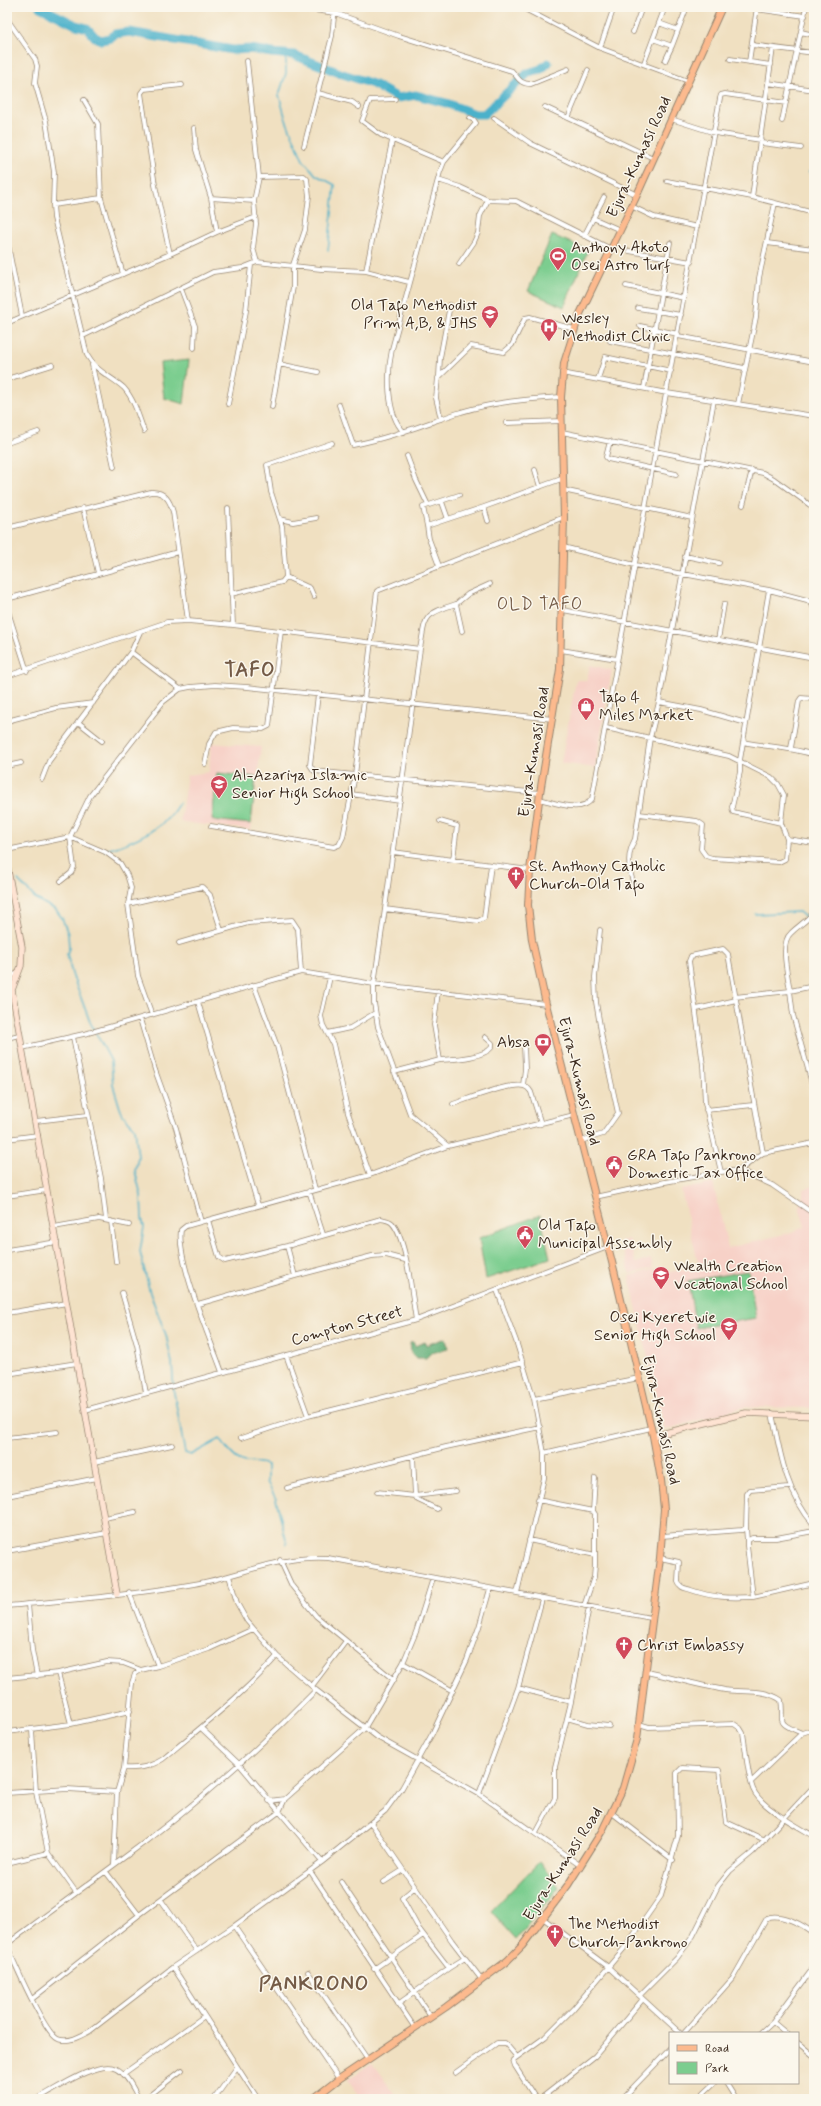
<svg xmlns="http://www.w3.org/2000/svg" width="821" height="2106" viewBox="0 0 821 2106" font-family="Mynerve,sans-serif">
	<style>
		.built { fill: #f7d1c7 }
		.green { fill: #7ccd8f; stroke: #5c7c56 }
		.forest { fill: #65b07a; stroke: #506d4c }
		.lines { fill: none; stroke-linecap: round; stroke-linejoin: round }
		.stream { stroke: #4bb1ca; stroke-width: 1.5 }
		.river { stroke: #4bb1ca; stroke-width: 9 }
		.street-casing { stroke: #968570; stroke-width: 5.5 }
		.secondary-casing { stroke: #968570; stroke-width: 7 }
		.primary-casing { stroke: #968570; stroke-width: 8 }
		.street { stroke: #fff; stroke-width: 4 }
		.secondary { stroke: #fee3d2; stroke-width: 5.5 }
		.primary { stroke: #fcba8e; stroke-width: 6 }
		.labels { text-anchor: middle; dominant-baseline: central; stroke-width: 3; stroke-linejoin: round; paint-order: stroke }
		.street-label { font-size: 16px; fill: #3b2a1e; stroke: #fbf7ec }
		.poi-label { font-size: 16px; fill: #3b2a1e; stroke: #fbf7ec; text-anchor: start }
		.neighbourhood-label { font-size: 17px; letter-spacing: 1px; fill: #745b47; stroke: #fbf7ec }
		.district-label { font-size: 20px; font-weight: bold; letter-spacing: 1px; fill: #745b47; stroke: #fbf7ec }
	</style>
	<rect width="100%" height="100%" fill="#fbf7ec"/>
	<filter id="ink" filterUnits="userSpaceOnUse"><feTurbulence type="fractalNoise" baseFrequency=".025" numOctaves="2"/><feDisplacementMap in="SourceGraphic" scale="8" xChannelSelector="R" yChannelSelector="G"/><feConvolveMatrix kernelMatrix="1 2 1 2 8 2 1 2 1" color-interpolation-filters="sRGB"/></filter>
	<filter id="wash" filterUnits="userSpaceOnUse"><feTurbulence type="fractalNoise" baseFrequency=".012" numOctaves="4" result="noise"/><feDisplacementMap in="SourceGraphic" scale="16" xChannelSelector="R" yChannelSelector="G"/><feGaussianBlur stdDeviation="0.9" result="paint"/><feColorMatrix in="noise" values="0 0 0 0 0 0 0 0 0 0 0 0 0 0 0 0 0 1.4 0 .05"/><feComposite in="paint" operator="in"/></filter>
	<g filter="url(#wash)">
		<rect width="100%" height="100%" fill="#f0e0c1"/>
		<path class="built" d="M590,665L612,670L595,768L561,763L576,680H587Z
			M211,743L261,747L251,830L180,822L187,775L209,772Z
			M713,1183L728,1248L789,1233L805,1227L799,1206L803,1196V1189L814,1186V1408L744,1407L665,1430L629,1276L655,1269L657,1274L699,1267L681,1190Z
			M629,1239L636,1263L651,1259L653,1268L630,1274L621,1241Z
			M372,2063L396,2096L393,2099H362L347,2080Z"/>
		<path class="green" d="M552,235L588,250L564,307L528,291Z
			M189,360L184,404L164,398L160,363Z
			M217,773L256,777L251,824L212,820Z
			M540,1215L550,1258L486,1279L479,1238Z
			M748,1271L756,1318L696,1328L688,1281Z
			M540,1861L559,1887L516,1939L491,1911Z"/>
		<path class="forest" d="M446,1338L448,1349L431,1353L426,1358H416L411,1352L410,1343L413,1342L415,1346L425,1342L426,1345Z"/>
		<g class="lines">
			<path class="stream" d="M284,54L286,61V73L279,95L286,120L303,160L316,175L335,185L328,251
				M809,172L814,170
				M105,850C121,847 154,832 166,820C171,816 175,809 179,803
				M18,880L36,899L56,910L62,918L68,934L69,948L67,954L72,974L90,1022L111,1061L113,1085L120,1108L123,1115L135,1128L138,1157L135,1171L141,1195L142,1218L144,1227L140,1252L150,1293L166,1335L172,1363L174,1393L185,1453L191,1455L220,1439C225,1446 235,1461 245,1462C253,1463 259,1462 267,1465V1482L276,1499L287,1544
				M755,914L799,912L806,918"/>
			<path class="river" d="M40,7L76,25L87,28L95,37L101,40L110,38L115,34L129,32L233,50L251,49L272,53L294,55L340,73L373,84L398,98L416,95L446,103L475,114H484L528,73L541,69L548,63"/>
		</g>
	</g>
	<g filter="url(#ink)">
		<g class="lines">
			<defs>
				<path id="street" d="M293,7L335,13L399,36L512,71C519,79 520,84 531,84L568,69
					M521,7L600,48L688,81
					M756,9L805,16
					M7,19L35,59L37,66L35,83L46,121L54,172L53,205L54,218L87,355C96,372 111,376 124,388C134,399 139,417 144,431
					M659,23L678,30
					M633,32L642,7
					M801,32L814,35
					M653,39L672,46L665,61
					M752,45L814,53
					M672,46L685,12L678,7
					M600,48L614,7
					M730,59L771,65
					M247,61L259,177L254,201L256,224L253,248L257,262
					M749,62L757,7
					M644,63L665,7
					M768,83L814,90
					M318,93L352,102L359,107
					M395,99L370,100L362,121L381,135L444,162
					M84,100L98,124L101,198L123,274
					M545,107L653,158
					M494,118L530,143L637,195
					M568,118L588,70
					M671,119L715,133L761,140
					M782,121L806,7
					M194,128L196,150L211,198
					M761,143L801,148
					M304,146L332,36L335,7
					M259,177L304,176L307,179L309,196L305,230L293,265V287L272,407
					M438,180L460,187L488,200L516,201L611,249
					M667,181L752,197L814,213
					M752,197L773,48
					M53,205L101,198
					M631,206L654,217L697,227
					M593,218L620,230
					M217,232L211,198L254,201
					M584,236L604,197
					M7,240L22,316
					M767,243L814,249
					M629,251L691,262
					M170,254L155,185L141,93L144,89L182,85
					M459,264L474,242L478,233L480,216L488,200
					M366,271L392,141
					M626,286L684,298
					M181,289L195,326L194,348
					M638,308L681,315
					M7,323L170,254L217,232L256,217
					M640,326L678,334
					M83,336L213,272L242,268L257,262L321,269L366,271L409,282
					M678,336L814,362
					M610,341L744,368
					M812,362L814,351
					M279,364L318,372
					M92,365L114,467
					M562,373L667,393L814,416
					M439,376L440,358L450,305
					M7,379L52,365
					M598,379L605,357L671,371
					M644,388L670,243
					M228,404L246,311L251,265
					M738,404L756,317L759,278L775,203
					M339,405L353,445C390,438 425,424 461,412C494,402 528,399 561,397
					M441,419L436,398L438,378L471,346L504,352L512,345L525,318L530,317L574,329
					M506,423L562,421
					M404,432C386,415 387,372 392,349L440,172L444,162L476,123L474,120L470,118
					M562,432L763,473L774,479L814,508
					M610,441L606,457L608,459L676,474
					M7,443L38,432
					M407,456L416,480L428,505
					M535,470L540,487
					M563,490L692,518
					M442,502L448,519
					M743,505L752,470
					M484,507L564,478
					M83,508L98,573
					M228,508L233,625
					M280,519L293,522L316,518
					M427,526L423,507L459,495
					M7,528L151,492C165,491 170,501 173,512L188,621
					M563,547L635,565L769,590L807,600L812,604L814,609
					M685,556L719,563
					M439,566L429,539L427,526L484,507L488,521
					M286,577L310,588L314,597
					M769,590L740,760V772L732,807L733,812L781,823
					M231,594L282,582L286,577L282,526L271,492L267,465L332,443
					M7,599L178,552
					M456,604L468,594L490,584
					M7,608L27,671
					M563,610L814,658
					M718,640L724,604
					M561,650L617,659
					M131,652L180,689
					M7,676L167,622L188,621L233,625L420,649
					M318,694L310,765L314,771L540,793
					M659,702L701,710L746,723
					M7,721L56,708L93,703
					M78,722L102,741
					M606,728L729,756L771,777L778,784L784,795L781,823L787,839L785,859L779,862L712,858L706,856L701,849L703,825L697,821L639,814
					M743,742C767,747 791,747 814,755
					M791,748L799,701L801,698L814,699
					M205,764L209,744L216,732L233,728L263,729L269,726L281,631
					M7,766L21,763
					M42,779L49,761L131,652L140,632
					M351,794L400,801
					M539,799C554,802 581,814 592,799L720,98L721,95L725,94L786,103
					M440,821L457,826L453,860
					M211,826L334,847L339,845L343,837L355,775L377,591L564,517
					M787,839L814,843
					M7,850L70,837L105,852L120,863L127,875L131,888L128,904L138,976L152,1015
					M393,852L530,870
					M61,881L71,873L74,867L70,837L90,796L163,702L180,689L190,687L215,685L247,687L553,719
					M633,882C628,866 627,854 635,839L650,738L659,702L714,400
					M128,904L202,887L210,895L221,930
					M385,909L478,921L484,918L491,865
					M179,943L248,923L292,920L298,929L301,972
					M7,976L17,974
					M330,977L321,1016L323,1025L333,1044L348,1113L370,1175
					M254,985L277,1046L315,1189
					M814,986L790,991L793,1015L814,1091
					M735,997L790,991C788,976 779,943 791,933C799,925 806,922 814,912
					M198,1002L258,1205
					M697,1009L736,1000
					M140,1019L155,1070L176,1128L201,1222
					M327,1033L350,1028L375,1013
					M73,1037L101,1178L106,1219
					M7,1038L19,1035
					M22,1048L88,1033L301,972L374,984L546,1004
					M440,1060C453,1059 484,1058 492,1047V1043L485,1037
					M394,1072L440,1060L434,1025L438,991
					M523,1085L525,1069L524,1046
					M453,1104C468,1099 510,1082 524,1086C528,1087 529,1089 531,1092L541,1124
					M706,1110L753,1105
					M36,1121L88,1115
					M7,1139L38,1135
					M581,1141L603,1134L618,1113L604,1049L596,1002L595,977L600,930
					M448,1146L410,1114L378,1027L374,1003V984L385,909L420,649C426,616 422,615 456,604L462,631
					M740,1170L763,1153L814,1143
					M721,1172L705,1103L703,1065L689,961L691,956L723,949L728,954L763,1153
					M309,1191L323,1234
					M7,1196L47,1190
					M595,1197L665,1182L721,1172L740,1170L772,1185L814,1214
					M208,1220L219,1257L225,1261L287,1246L381,1219C385,1220 389,1220 392,1223C407,1239 412,1297 416,1320
					M111,1221L116,1262
					M54,1227L99,1219L129,1225
					M287,1246L295,1276
					M7,1250L57,1242
					M497,1290L516,1341L534,1399L544,1453V1478L517,1593
					M122,1293L137,1345L146,1393
					M198,1304L295,1276L372,1256L386,1255L405,1260
					M7,1313L67,1303
					M286,1355L308,1416
					M222,1372C211,1341 176,1260 181,1230L186,1226L370,1175L448,1146L574,1115
					M7,1374L77,1363
					M534,1399L639,1378
					M85,1410L416,1320L608,1247
					M772,1413C780,1453 786,1493 814,1525
					M7,1438L57,1432
					M241,1438L308,1416L523,1362
					M544,1453L651,1428
					M413,1456L415,1496L418,1500L437,1509
					M94,1462L172,1445
					M287,1488L446,1447L540,1427
					M377,1492L415,1496L456,1491
					M7,1496L97,1478
					M538,1500L593,1511L595,1514V1565L594,1577L584,1606
					M593,1511L595,1478
					M104,1518L135,1512
					M746,1528L747,1541
					M814,1531L776,1538H752L747,1541V1546L753,1597L814,1583
					M662,1536L742,1530L746,1528L747,1494L750,1490L789,1487
					M529,1540L595,1555
					M7,1551L107,1533
					M660,1558L679,1562L678,1582C680,1588 685,1588 691,1590C714,1598 729,1598 753,1597
					M280,1560L292,1586L316,1616L394,1680
					M229,1576L237,1603L247,1621L277,1656L316,1690L377,1737L479,1794L581,1866
					M129,1592L158,1666
					M28,1604L32,1650L37,1676
					M7,1606C69,1600 133,1595 194,1584C241,1576 279,1555 328,1558L651,1618
					M403,1663L453,1691
					M647,1672C673,1678 698,1685 725,1690C744,1693 764,1688 781,1700C785,1722 773,1722 802,1733L814,1729
					M58,1673L71,1724
					M7,1678L58,1673L107,1662L123,1663L141,1670
					M312,1686L346,1641
					M518,1688L571,1702
					M567,1718L588,1724L609,1726
					M639,1724L649,1727L734,1724L740,1728L743,1733C746,1750 747,1773 753,1789C760,1807 797,1826 814,1836
					M201,1728L239,1764L322,1862
					M32,1730L36,1792L48,1853L76,1892
					M7,1732L71,1724L130,1711
					M124,1768C139,1769 150,1767 163,1759C202,1726 243,1695 277,1656
					M751,1782L802,1733
					M7,1793L67,1789L117,1792
					M479,1794L518,1688L542,1599
					M269,1801L285,1799
					M612,1813L673,1860
					M371,1823L452,1941L482,1980
					M536,1833L555,1798V1767L571,1702L589,1607
					M7,1863L48,1853
					M114,1865C186,1813 254,1754 316,1690
					M310,1871L415,2028
					M106,1872L139,1915
					M341,1882L431,2017
					M384,1882L403,1870
					M415,1887L402,1898L419,1929L449,1968L465,1958
					M161,1900L197,1951
					M544,1919L607,1966L680,2033
					M234,1926L339,2079
					M7,1944L114,1865L117,1792L124,1768L132,1683L135,1674L141,1670L158,1666L209,1649L253,1629
					M7,1946C14,1962 45,2034 58,2039C69,2043 81,2036 90,2031L173,1967L234,1926L322,1862L385,1811L402,1788L432,1734L467,1660L479,1627L490,1589
					M173,1967L258,2099
					M374,1969L423,1935
					M308,1972L368,2060
					M640,1995L677,1958L693,1936L718,1886L730,1871L753,1852L814,1786
					M32,1999L139,1915L279,1812L285,1799L364,1729L403,1663L416,1632L433,1578
					M398,2004L449,1968
					M773,2022L786,2033
					M684,2033L733,1978L767,1918C779,1912 804,1925 814,1934
					M761,2033L773,2022L814,1967
					M798,2043L814,2056
					M455,2073L497,2043H505L517,2057
					M123,2074L203,2017
					M726,2083L736,2099
					M37,2099C54,2090 99,2059 117,2069C127,2074 134,2090 139,2099
					M145,2099L182,2070
					M214,2099L237,2067
					M536,2099L515,2066L513,2060L545,2037L573,2009L626,1946L661,1896L678,1836L677,1773L682,1768L719,1770L726,1822L765,1840
					M540,2099L595,2056L643,1999
					M622,2099L670,2049
					M697,2099L714,2083"/>
				<path id="secondary" d="M7,865L22,947L21,966L12,990L117,1594
					M653,1436L746,1413L814,1416"/>
				<path id="primary" d="M313,2099L339,2079L446,2007L507,1961L522,1946L568,1885L602,1831L623,1788L637,1739L660,1558L664,1509L661,1480L653,1436L614,1270L546,1004L532,940L528,905L530,870L540,793L560,669L564,517L561,397L564,363L579,316L637,195L722,7"/>
			</defs>
			<use href="#street" class="street-casing"/>
			<use href="#secondary" class="secondary-casing"/>
			<use href="#primary" class="primary-casing"/>
			<use href="#street" class="street"/>
			<use href="#secondary" class="secondary"/>
			<use href="#primary" class="primary"/>
		</g>
	</g>
	<defs>
		<symbol id="stadium-pin" viewBox="-11 -11 22 30"><path d="M0 17L-7.5 6A9.5 9.5 0 1 1 7.5 6Z" fill="#d1495b" stroke="#fbf7ec"/><path d="M0-5a6.5 5 0 1 0 0 10a6.5 5 0 1 0 0-10ZM-3.5-1.8h7v3.6h-7Z" fill="#fff"/></symbol>
		<symbol id="school-pin" viewBox="-11 -11 22 30"><path d="M0 17L-7.5 6A9.5 9.5 0 1 1 7.5 6Z" fill="#d1495b" stroke="#fbf7ec"/><path d="M0-5L7-2L0 1L-7-2ZM-4 1L0 2.5L4 1V4Q0 6-4 4Z" fill="#fff"/></symbol>
		<symbol id="hospital-pin" viewBox="-11 -11 22 30"><path d="M0 17L-7.5 6A9.5 9.5 0 1 1 7.5 6Z" fill="#d1495b" stroke="#fbf7ec"/><path d="M-5-5h3v3.5h4V-5h3V5h-3V1.5h-4V5h-3Z" fill="#fff"/></symbol>
		<symbol id="shop-pin" viewBox="-11 -11 22 30"><path d="M0 17L-7.5 6A9.5 9.5 0 1 1 7.5 6Z" fill="#d1495b" stroke="#fbf7ec"/><path d="M-5-2.5h2.3a2.7 3.5 0 0 1 5.4 0H5L5.5 6h-11ZM-1.5-2.5h3a1.5 2.3 0 0 0-3 0Z" fill="#fff"/></symbol>
		<symbol id="church-pin" viewBox="-11 -11 22 30"><path d="M0 17L-7.5 6A9.5 9.5 0 1 1 7.5 6Z" fill="#d1495b" stroke="#fbf7ec"/><path d="M-1.2-6h2.4v3.5h3.3v2.4h-3.3V6h-2.4V-.1h-3.3v-2.4h3.3Z" fill="#fff"/></symbol>
		<symbol id="bank-pin" viewBox="-11 -11 22 30"><path d="M0 17L-7.5 6A9.5 9.5 0 1 1 7.5 6Z" fill="#d1495b" stroke="#fbf7ec"/><path d="M-6-4H6V4H-6ZM0-2.3a2.3 2.3 0 1 0 0 4.6a2.3 2.3 0 1 0 0-4.6Z" fill="#fff"/></symbol>
		<symbol id="civic-pin" viewBox="-11 -11 22 30"><path d="M0 17L-7.5 6A9.5 9.5 0 1 1 7.5 6Z" fill="#d1495b" stroke="#fbf7ec"/><path d="M-.6-6.5H3V-4.5H.6V-3L4-1V1h2V6H-6V1h2V-1L-.6-3ZM-1.2 2.5V6h2.4V2.5Z" fill="#fff"/></symbol>
	</defs>
	<g fill-rule="evenodd">
		<use href="#stadium-pin" x="548" y="246" width="20" height="27"/>
		<use href="#school-pin" x="480" y="304" width="20" height="27"/>
		<use href="#hospital-pin" x="539" y="317" width="20" height="27"/>
		<use href="#shop-pin" x="576" y="696" width="20" height="27"/>
		<use href="#school-pin" x="209" y="774" width="20" height="27"/>
		<use href="#church-pin" x="506" y="865" width="20" height="27"/>
		<use href="#bank-pin" x="533" y="1032" width="20" height="27"/>
		<use href="#civic-pin" x="604" y="1154" width="20" height="27"/>
		<use href="#civic-pin" x="515" y="1224" width="20" height="27"/>
		<use href="#school-pin" x="651" y="1265" width="20" height="27"/>
		<use href="#school-pin" x="719" y="1316" width="20" height="27"/>
		<use href="#church-pin" x="614" y="1635" width="20" height="27"/>
		<use href="#church-pin" x="545" y="1923" width="20" height="27"/>
	</g>
	<g class="labels">
		<g class="street-label">
			<text transform="translate(639 157) rotate(-65)">Ejura-Kumasi Road</text>
			<text transform="translate(534 752) rotate(-81)">Ejura-Kumasi Road</text>
			<text transform="translate(579 1081) rotate(76)">Ejura-Kumasi Road</text>
			<text transform="translate(347 1326) rotate(-15)">Compton Street</text>
			<text transform="translate(661 1420) rotate(78)">Ejura-Kumasi Road</text>
			<text transform="translate(563 1864) rotate(-57)">Ejura-Kumasi Road</text>
		</g>
		<g class="poi-label">
			<text x="571" y="247">Anthony Akoto<tspan x="571" dy="18">Osei Astro Turf</tspan></text>
			<text x="477" y="305" text-anchor="end">Old Tafo Methodist<tspan x="477" dy="18">Prim A,B, &amp; JHS</tspan></text>
			<text x="562" y="318">Wesley<tspan x="562" dy="18">Methodist Clinic</tspan></text>
			<text x="599" y="697">Tafo 4<tspan x="599" dy="18">Miles Market</tspan></text>
			<text x="232" y="775">Al-Azariya Islamic<tspan x="232" dy="18">Senior High School</tspan></text>
			<text x="529" y="866">St. Anthony Catholic<tspan x="529" dy="18">Church-Old Tafo</tspan></text>
			<text x="530" y="1042" text-anchor="end">Absa</text>
			<text x="627" y="1155">GRA Tafo Pankrono<tspan x="627" dy="18">Domestic Tax Office</tspan></text>
			<text x="538" y="1225">Old Tafo<tspan x="538" dy="18">Municipal Assembly</tspan></text>
			<text x="674" y="1266">Wealth Creation<tspan x="674" dy="18">Vocational School</tspan></text>
			<text x="716" y="1317" text-anchor="end">Osei Kyeretwie<tspan x="716" dy="18">Senior High School</tspan></text>
			<text x="637" y="1645">Christ Embassy</text>
			<text x="568" y="1924">The Methodist<tspan x="568" dy="18">Church-Pankrono</tspan></text>
		</g>
		<g class="neighbourhood-label">
			<text x="540" y="604">OLD TAFO</text>
		</g>
		<g class="district-label">
			<text x="250" y="670">TAFO</text>
			<text x="314" y="1984">PANKRONO</text>
		</g>
	</g>
	<rect width="821" height="2106" fill="none" stroke="#fbf7ec" stroke-width="24"/>
	<rect x="669" y="2032" width="130" height="52" fill="#fbf7ec" stroke="#aea59a"/>
	<rect x="677" y="2045" width="20" height="6" fill="#fcba8e" stroke="#aea59a"/>
	<text x="705" y="2052" font-size="12" fill="#3b2a1e">Road</text>
	<rect x="677" y="2062" width="20" height="12" fill="#7ccd8f" stroke="#aea59a"/>
	<text x="705" y="2072" font-size="12" fill="#3b2a1e">Park</text>
</svg>
